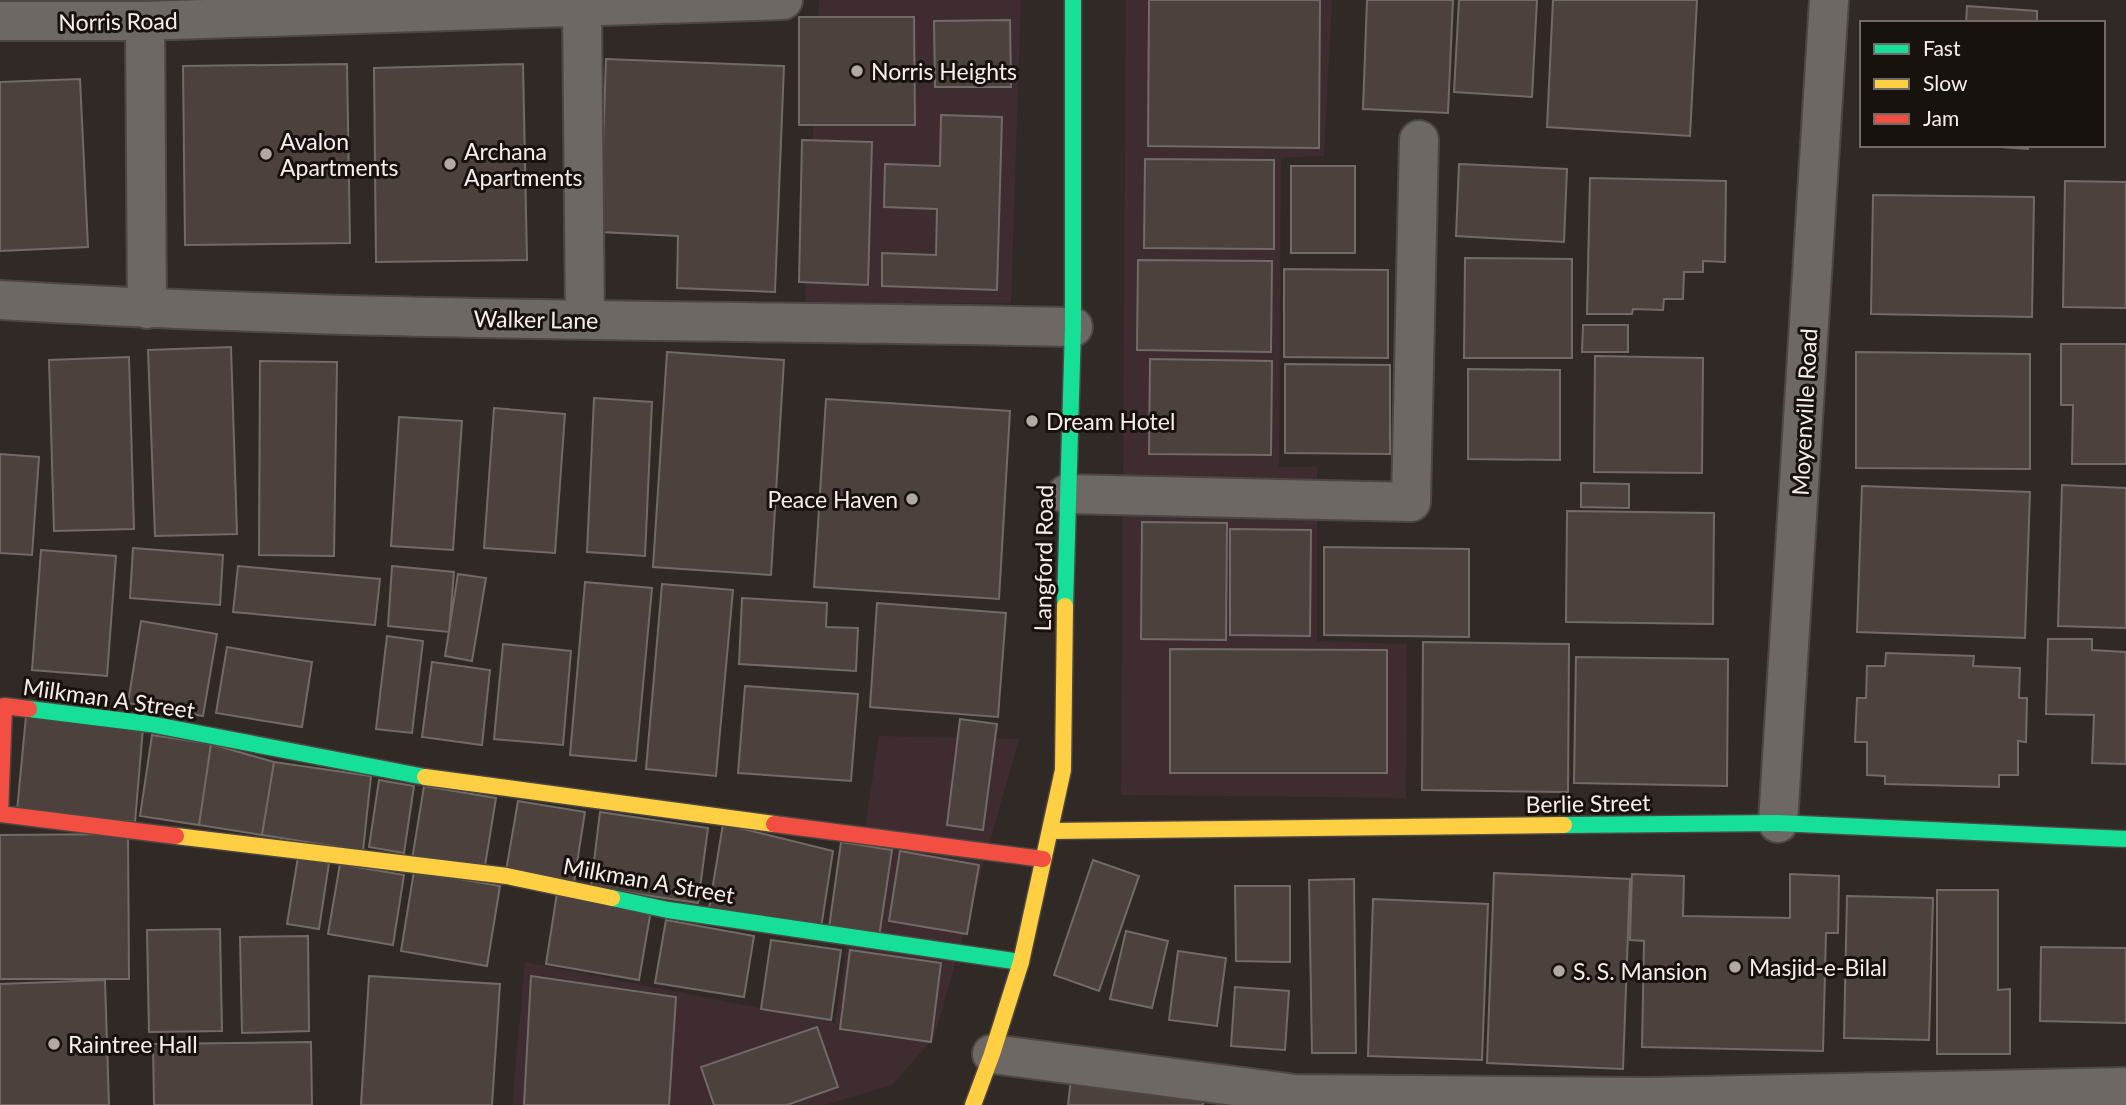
<svg xmlns="http://www.w3.org/2000/svg" width="2126" height="1105" viewBox="0 0 2126 1105" font-family="Lato,sans-serif">
	<style>
		.commercial { fill: #3e2c30 }
		.building { fill: #4c413c; stroke: #716b68; stroke-width: 2 }
		.lines { fill: none; stroke-linecap: round; stroke-linejoin: round }
		.street-casing { stroke: #4d4743; stroke-width: 42 }
		.fast-casing { stroke: #4d4743; stroke-width: 19 }
		.slow-casing { stroke: #4d4743; stroke-width: 19 }
		.jam-casing { stroke: #4d4743; stroke-width: 19 }
		.street { stroke: #6e6865; stroke-width: 38 }
		.fast { stroke: #16e098; stroke-width: 16 }
		.slow { stroke: #ffcf43; stroke-width: 16 }
		.jam { stroke: #f24e42; stroke-width: 16 }
		.poi-dot { fill: #b2a9a5; stroke: #18120f; stroke-width: 2.5 }
		.labels { text-anchor: middle; dominant-baseline: central; stroke-width: 6; stroke-linejoin: round; paint-order: stroke }
		.street-label { font-size: 23px; fill: #f7eee9; stroke: #18120f }
		.poi-label { font-size: 23px; fill: #f7eee9; stroke: #18120f; text-anchor: start }
	</style>
	<rect width="100%" height="100%" fill="#312926"/>
	<path class="commercial" d="M819,0H1021L1011,303H805Z
		M1126,0H1332L1324,156L1281,158L1279,467H1317V641L1407,644L1406,798L1121,795Z
		M879,736L1019,739L934,1038L892,1085L824,1105H512L525,962L835,1023Z"/>
	<path class="building" d="M1149,0H1320L1319,148L1148,146Z
		M1367,0H1453L1448,113L1363,109Z
		M1459,0H1537L1532,97L1454,92Z
		M1553,0H1697L1690,136L1547,127Z
		M1967,6L2037,11V23H1966Z
		M799,17H914L915,125H799Z
		M1010,20L1011,87H935L934,21Z
		M606,59L784,66L775,292L677,288L678,236L600,232Z
		M347,64L350,243L185,245L183,66Z
		M523,64L527,260L376,262L374,68Z
		M80,79L88,247L0,251V82Z
		M941,115L1002,117L997,290L882,286V253L936,255L937,209L884,207L885,164L940,166Z
		M802,140L872,142L868,285L799,282Z
		M1972,145H2028V149Z
		M1145,159L1274,160V249L1144,248Z
		M1459,164L1567,169L1564,242L1456,236Z
		M1291,166H1355V253H1291Z
		M1590,178L1726,181L1725,262L1703,261V272H1684L1683,299H1664L1663,310L1633,309L1632,314H1587Z
		M2065,181L2126,182V308L2063,307Z
		M1873,195L2034,197L2032,317L1871,314Z
		M1465,258L1572,259V358H1464Z
		M1138,260L1272,261L1271,352L1137,350Z
		M1284,269L1388,270V358L1284,357Z
		M1583,325H1628V352H1582Z
		M2061,344H2126V464H2072L2073,405H2061Z
		M231,347L237,534L155,536L148,350Z
		M667,352L784,360L771,575L653,567Z
		M1856,352L2030,354V469L1856,468Z
		M1595,356L1703,358L1702,473L1594,472Z
		M129,357L134,529L54,531L49,360Z
		M1150,359L1272,361L1271,455L1149,454Z
		M260,361L337,362L334,556L259,555Z
		M1285,364L1390,365V454L1285,453Z
		M1468,369L1560,370V460L1468,459Z
		M594,398L652,402L645,556L587,552Z
		M826,399L1010,411L999,599L814,587Z
		M494,408L565,414L555,553L484,548Z
		M399,417L462,421L453,550L391,546Z
		M0,454L39,457L32,555L0,553Z
		M1581,483L1629,484V508L1581,507Z
		M2062,485L2126,488V628L2058,626Z
		M1862,486L2030,492L2025,638L1857,632Z
		M1567,511L1714,513L1713,624L1566,622Z
		M1142,522L1227,523L1226,640L1141,639Z
		M1230,529L1311,530L1310,636L1230,635Z
		M1324,547L1469,549V637L1324,635Z
		M133,548L223,555L220,605L130,598Z
		M41,550L116,556L107,676L32,670Z
		M238,566L380,579L375,625L233,612Z
		M392,566L454,572L449,632L388,626Z
		M458,574L486,578L472,661L445,656Z
		M585,582L652,588L636,761L570,755Z
		M662,584L733,590L716,776L646,769Z
		M742,598L827,603L826,627L858,628L856,671L739,664Z
		M877,603L1006,613L998,717L870,707Z
		M141,621L217,634L203,716L128,703Z
		M387,636L423,641L412,733L376,729Z
		M2048,639H2092V650L2126,652V764L2092,763L2094,715L2046,714Z
		M1423,642L1569,644L1568,792L1422,790Z
		M503,644L571,651L563,745L494,739Z
		M227,647L312,662L302,727L216,713Z
		M1170,649L1387,650V773H1170Z
		M1886,653L1974,656L1973,666L2020,668L2019,698H2027L2026,742L2018,741V775H1999V787L1885,784V776L1867,775V742H1855L1857,698H1866L1867,666H1885Z
		M1576,657L1728,659L1727,786L1574,783Z
		M432,662L490,670L482,745L422,737Z
		M745,686L858,694L851,781L738,773Z
		M26,716L143,728L135,822L17,811Z
		M960,719L997,724L983,830L947,825Z
		M152,735L211,744L199,825L140,816Z
		M211,744L274,762L262,835L199,825Z
		M274,762L371,776L363,851L262,835Z
		M379,780L414,786L404,853L369,847Z
		M424,786L496,798L484,872L412,860Z
		M518,801L585,812L574,882L506,871Z
		M600,812L708,828L698,903L591,887Z
		M723,824L833,851L821,928L709,909Z
		M128,834L129,979H0V835Z
		M841,842L892,850L879,937L829,928Z
		M900,851L979,865L967,934L889,921Z
		M298,857L329,863L319,929L287,924Z
		M1093,860L1139,876L1099,991L1054,975Z
		M340,864L404,875L393,945L328,934Z
		M414,871L500,886L487,966L401,951Z
		M1494,873L1630,879L1623,1069L1487,1063Z
		M1632,874L1684,876L1683,916L1790,918V874L1839,876L1838,933H1826L1823,1051L1642,1047L1644,941L1630,940Z
		M1354,879L1356,1053H1312L1309,880Z
		M1235,886H1290V962L1236,961Z
		M1937,890H1998V990L2010,989V1054H1937Z
		M557,893L651,910L639,980L546,964Z
		M1847,896L1933,898L1929,1040L1844,1038Z
		M1373,899L1488,904L1482,1060L1368,1056Z
		M666,920L754,936L744,997L655,983Z
		M220,929L222,1031L149,1032L147,930Z
		M1126,931L1168,941L1152,1008L1110,999Z
		M308,936L309,1031L242,1033L240,937Z
		M771,940L841,950L831,1020L761,1009Z
		M2041,947L2126,948V1023L2040,1021Z
		M850,950L941,963L931,1042L840,1029Z
		M1178,951L1226,958L1217,1026L1169,1020Z
		M369,976L500,984L492,1105H361Z
		M531,976L676,997L669,1105H524Z
		M105,980L109,1105H0V984Z
		M1235,987L1289,991L1285,1050L1231,1046Z
		M817,1027L838,1087L787,1105H714L701,1067Z
		M311,1042L312,1105H154L153,1044Z
		M1071,1078L1203,1093V1105H1068Z"/>
	<g class="lines">
		<defs>
			<path id="street" d="M582,8L585,320
				M0,21H145L783,0
				M145,21L147,309
				M0,300C357,322 715,320 1073,327
				M1067,494L1411,502L1419,140
				M1778,823L1829,0
				M992,1054L1295,1094L1648,1097L2126,1087"/>
			<path id="fast" d="M1065,606L1073,327V0
				M29,709L150,724L425,777
				M1564,825L1778,823L2126,839
				M612,898L668,910L1021,962"/>
			<path id="slow" d="M425,777L774,824
				M1050,831L1564,825
				M176,836L507,876L612,898
				M973,1105L992,1054L1021,962L1063,770L1065,606"/>
			<path id="jam" d="M29,709L4,706L0,814L176,836
				M774,824L1043,859"/>
		</defs>
		<use href="#street" class="street-casing"/>
		<use href="#fast" class="fast-casing"/>
		<use href="#slow" class="slow-casing"/>
		<use href="#jam" class="jam-casing"/>
		<use href="#street" class="street"/>
		<use href="#fast" class="fast"/>
		<use href="#slow" class="slow"/>
		<use href="#jam" class="jam"/>
	</g>
	<g class="poi-dot">
		<circle cx="857" cy="71" r="7"/>
		<circle cx="266" cy="154" r="7"/>
		<circle cx="450" cy="164" r="7"/>
		<circle cx="1032" cy="421" r="7"/>
		<circle cx="912" cy="499" r="7"/>
		<circle cx="1735" cy="967" r="7"/>
		<circle cx="1559" cy="971" r="7"/>
		<circle cx="54" cy="1044" r="7"/>
	</g>
	<g class="labels">
		<g class="street-label">
			<text transform="translate(118 21) rotate(-1)">Norris Road</text>
			<text transform="translate(536 319) rotate(1)">Walker Lane</text>
			<text transform="translate(1804 412) rotate(-87)">Moyenville Road</text>
			<text transform="translate(1043 558) rotate(-89)">Langford Road</text>
			<text transform="translate(109 698) rotate(8)">Milkman A Street</text>
			<text transform="translate(1588 803) rotate(-1)">Berlie Street</text>
			<text transform="translate(649 880) rotate(10)">Milkman A Street</text>
		</g>
		<g class="poi-label">
			<text x="871" y="71">Norris Heights</text>
			<text x="280" y="141">Avalon<tspan x="280" dy="26">Apartments</tspan></text>
			<text x="464" y="151">Archana<tspan x="464" dy="26">Apartments</tspan></text>
			<text x="1046" y="421">Dream Hotel</text>
			<text x="898" y="499" text-anchor="end">Peace Haven</text>
			<text x="1749" y="967">Masjid-e-Bilal</text>
			<text x="1573" y="971">S. S. Mansion</text>
			<text x="68" y="1044">Raintree Hall</text>
		</g>
	</g>
	<rect x="1860" y="21" width="245" height="126" fill="#18120f" stroke="#716a66" stroke-width="2"/>
	<rect x="1874" y="44" width="35" height="10" fill="#16e098" stroke="#716a66" stroke-width="2"/>
	<text x="1923" y="56" font-size="21" fill="#f7eee9">Fast</text>
	<rect x="1874" y="79" width="35" height="10" fill="#ffcf43" stroke="#716a66" stroke-width="2"/>
	<text x="1923" y="91" font-size="21" fill="#f7eee9">Slow</text>
	<rect x="1874" y="114" width="35" height="10" fill="#f24e42" stroke="#716a66" stroke-width="2"/>
	<text x="1923" y="126" font-size="21" fill="#f7eee9">Jam</text>
</svg>
